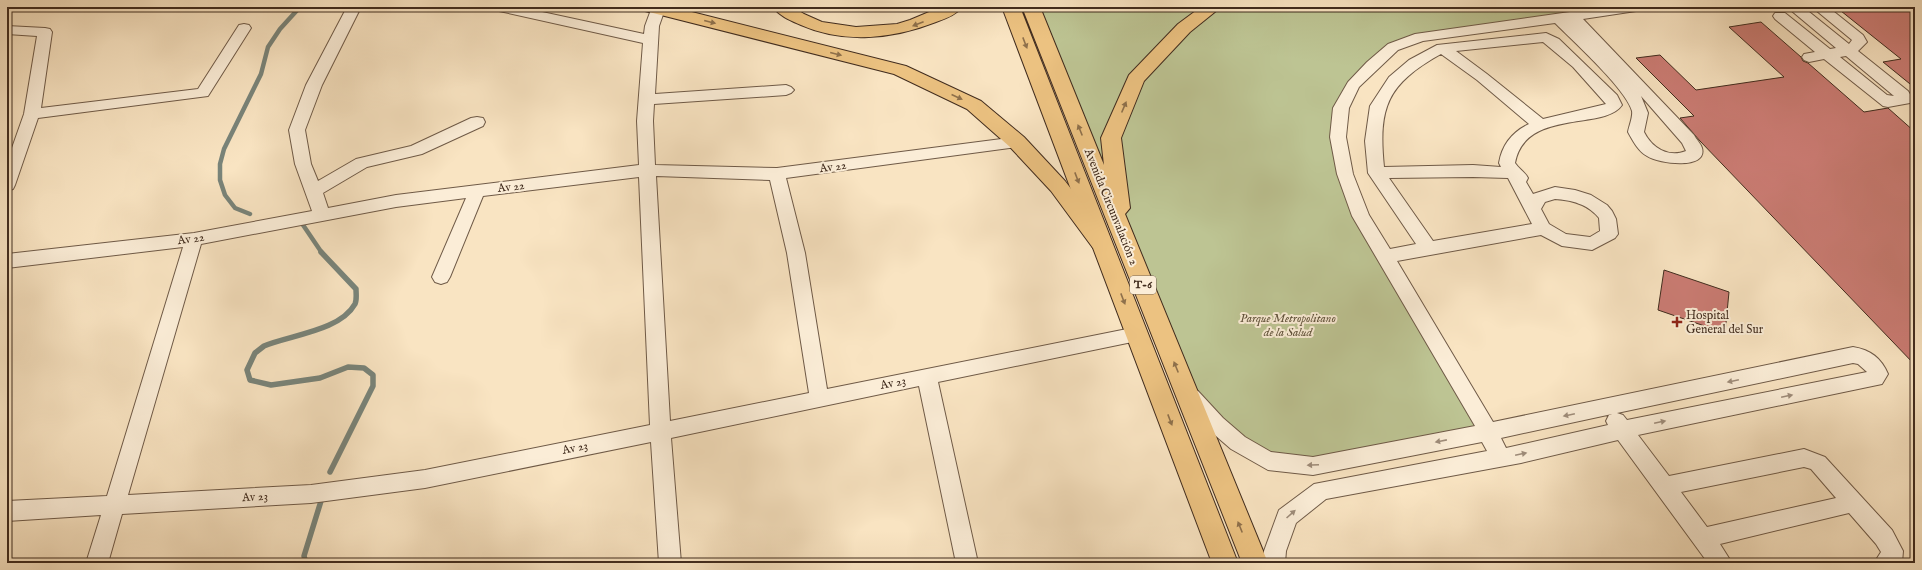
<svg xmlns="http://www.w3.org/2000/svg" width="1922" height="570" viewBox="0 0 1922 570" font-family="'IM FELL English',serif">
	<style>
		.green { fill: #bdc493; stroke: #7f7858 }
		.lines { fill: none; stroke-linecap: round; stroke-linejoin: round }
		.stream-far1 { stroke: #79847a; stroke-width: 4.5 }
		.stream { stroke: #79847a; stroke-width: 5.5 }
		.building { fill: #cb7c74; stroke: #412c1e }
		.minor-casing { stroke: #6f5a47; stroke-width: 2 }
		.major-casing { stroke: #412c1e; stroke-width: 2 }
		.highway-casing { stroke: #412c1e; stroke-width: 2 }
		.minor { fill: #fbedd7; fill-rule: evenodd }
		.major { fill: #ecc281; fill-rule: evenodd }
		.highway { fill: #ecc281; fill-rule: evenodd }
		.oneway { fill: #8e704b }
		.oneway2 { fill: #9e8c7a }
		.poi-dot { fill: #8f2418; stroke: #fbedd7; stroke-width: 1.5 }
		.labels { text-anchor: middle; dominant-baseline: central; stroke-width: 4; stroke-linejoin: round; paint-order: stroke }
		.shield { fill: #fbedd7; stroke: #796656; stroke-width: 1 }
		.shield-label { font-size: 11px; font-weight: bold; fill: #412c1e }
		.street-label { font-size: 12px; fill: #412c1e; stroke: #fbedd7 }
		.poi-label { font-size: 12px; fill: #412c1e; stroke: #fbedd7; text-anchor: start }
		.park-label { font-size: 12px; font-style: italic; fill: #60523b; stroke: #fbedd7 }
	</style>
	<rect width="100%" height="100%" fill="#f9e4c2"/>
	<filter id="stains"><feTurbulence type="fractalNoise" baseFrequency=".005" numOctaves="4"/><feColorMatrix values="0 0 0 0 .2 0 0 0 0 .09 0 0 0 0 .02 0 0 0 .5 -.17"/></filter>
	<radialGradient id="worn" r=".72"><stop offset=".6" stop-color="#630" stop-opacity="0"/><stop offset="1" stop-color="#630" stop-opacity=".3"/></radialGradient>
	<path class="green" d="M1031,7H1636L1420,37L1393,47L1341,108L1345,174L1487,432L1313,466L1268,461L1185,391Z"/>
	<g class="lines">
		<path class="stream-far1" d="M250,214L235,208L225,195L220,180V164L224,149L261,74L268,47L280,29L300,7
			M301,222L322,253"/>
		<path class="stream" d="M321,252L356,289C356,294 357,300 355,304C340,331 290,335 264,346L255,353L247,370L250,380L271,385L320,378L348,367L364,368L373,375V386L330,472
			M306,563L304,556L321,501
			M413,563L425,561L433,563"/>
	</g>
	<path class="building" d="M1836,7H1915V88L1883,62L1901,59Z
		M1761,22L1801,57L1803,61L1808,63L1864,112L1888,108L1915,132V365L1700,141L1680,118L1694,116L1636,58L1660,55L1696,90L1784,77L1729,27Z
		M1664,270L1729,292L1725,333L1658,310Z"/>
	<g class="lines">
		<defs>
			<path id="minor" d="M347,7H361L322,85L305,130L311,164L318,181L356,159L411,146L471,118L477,117L483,118L485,122L483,126L422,154L367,167L323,193L328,208L396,195L639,165L637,121L643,43L504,12L499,11L497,8L519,7L644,34L645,26L652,7H664L665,9L659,26L655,94L786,85L791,87L794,90L791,93L786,95L654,104L653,121L655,165L777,168L1017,137L1023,138L1025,142L1023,146L1017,147L786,178L805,253L827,389L1137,327L1144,329L1146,334L1144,339L1137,341L938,382L978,563H956L919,386L671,438L681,563H659L651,442L425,488L311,503L122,514L108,563H86L101,515L7,521V501L107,496L183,247L7,268V254L194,233L312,211L295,164L289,130L306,85ZM656,176L770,180L787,253L809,393L670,421ZM639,177L650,425L425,470L311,485L128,495L201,244L396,207L466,198L432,277L435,282L441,284L447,282L450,277L483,196Z
				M1605,7H1643L1641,10L1636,11L1583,19L1694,135C1696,139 1701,144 1702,148C1708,170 1659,164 1647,156C1638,151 1633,141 1628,132C1629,126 1633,117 1632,111C1626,89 1573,41 1555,23L1423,41L1398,50L1359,87L1349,108L1346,137L1353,174L1369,215L1390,249L1416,244L1368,173L1365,141L1370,106L1389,77L1409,60L1437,45L1546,33L1559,39L1617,95L1622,105C1605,131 1525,108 1515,163C1519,169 1525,172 1528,178L1526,182L1533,194L1555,187L1575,190L1591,195L1607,205L1612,211L1616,219L1618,234L1615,238L1592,250L1562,246L1541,235L1397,261L1493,422L1853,347C1871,350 1881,358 1888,374L1882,384L1638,435L1669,476L1804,449L1825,457L1892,530L1903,551L1902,563H1874L1881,552L1876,544L1849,513L1720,544L1732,563H1708L1618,440L1521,463L1326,499L1296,523L1286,551L1285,563H1263L1264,551L1279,510L1314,484L1487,451L1482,442L1313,475L1268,470L1231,449L1209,430L1184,403L1181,397L1184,391L1191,389L1198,391L1223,418L1245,437L1271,452L1313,457L1475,426L1352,216L1337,174L1330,137L1333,108L1348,82L1367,62L1388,44L1415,34ZM1543,42L1573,67L1606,104L1543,119L1487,74L1456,51ZM1441,54L1477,80L1529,124C1512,132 1502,145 1499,163L1501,167L1473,165L1384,167C1378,107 1387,84 1441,54ZM1641,96L1682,143L1686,151C1668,158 1652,148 1644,132L1648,113ZM1473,177L1508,178L1532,224L1433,241L1389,178ZM1555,199C1571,200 1588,204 1599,218L1600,231L1590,237L1566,234L1549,224L1541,209L1545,202ZM1853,363L1858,364L1867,372L1627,420L1623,415L1617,413ZM1612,414L1609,415L1606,421L1608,425L1506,448L1501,438ZM1804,467L1811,469L1836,498L1707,527L1681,492Z
				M1787,7H1803L1849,44L1852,40L1812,7H1828L1863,35L1867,42L1858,51L1908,91L1913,99L1910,103L1888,107L1883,106L1824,59L1809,62L1804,60L1802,57L1804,54L1815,52L1775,19L1773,16L1775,13H1785L1830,49L1836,48ZM1846,56L1894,96L1887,95L1840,57Z
				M244,24L249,25L251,28L208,96L38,118L15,185L13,189L7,191V162L24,114L37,36L7,34V26L45,28L50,29L52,32L41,108L198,89L239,25Z"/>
			<path id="major" d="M1002,7H1020L1238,563H1212Z
				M1022,7H1040L1104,165L1101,138L1129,75L1178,24L1201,7H1221L1190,32L1144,81L1121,138L1130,208L1125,214L1268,563H1242Z"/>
			<path id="highway" d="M642,7H672L906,66L981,101L1024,137L1065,181L1112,242L1109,248L1101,250L1093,248L1051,191L1010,147L967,109L894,74L645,11Z
				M773,7H793L804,14L822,22L856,27L897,24L910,20L941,7H962C956,15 945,19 936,22C893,39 844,44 801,25C792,21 779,16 773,7Z"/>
		</defs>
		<use href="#minor" class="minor-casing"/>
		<use href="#major" class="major-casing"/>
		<use href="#highway" class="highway-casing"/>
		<use href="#minor" class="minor"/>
		<use href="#major" class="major"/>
		<use href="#highway" class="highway"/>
	</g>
	<defs><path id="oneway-solid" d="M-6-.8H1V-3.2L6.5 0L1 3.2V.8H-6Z"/></defs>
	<g class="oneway">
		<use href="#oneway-solid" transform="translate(710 22) rotate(14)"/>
		<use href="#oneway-solid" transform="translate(918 24) rotate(159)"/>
		<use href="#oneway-solid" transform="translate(1025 43) rotate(69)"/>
		<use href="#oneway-solid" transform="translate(836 54) rotate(14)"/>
		<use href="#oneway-solid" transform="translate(957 97) rotate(25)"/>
		<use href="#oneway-solid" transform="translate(1124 107) rotate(-67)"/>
		<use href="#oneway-solid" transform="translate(1080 130) rotate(-112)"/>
		<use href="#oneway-solid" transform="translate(1077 178) rotate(69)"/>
		<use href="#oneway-solid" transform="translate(1123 299) rotate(69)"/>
		<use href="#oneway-solid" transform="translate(1176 367) rotate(-112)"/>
		<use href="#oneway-solid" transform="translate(1170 420) rotate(69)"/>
		<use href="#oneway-solid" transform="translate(1240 527) rotate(-112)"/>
	</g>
	<g class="oneway2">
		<use href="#oneway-solid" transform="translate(1733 381) rotate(168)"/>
		<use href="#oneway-solid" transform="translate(1787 396) rotate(-12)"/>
		<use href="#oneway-solid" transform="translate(1569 415) rotate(168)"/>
		<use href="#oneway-solid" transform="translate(1660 422) rotate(-12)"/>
		<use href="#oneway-solid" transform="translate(1441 441) rotate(169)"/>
		<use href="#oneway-solid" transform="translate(1521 454) rotate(-12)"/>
		<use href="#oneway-solid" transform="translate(1313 465) rotate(177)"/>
		<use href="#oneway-solid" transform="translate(1291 514) rotate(-42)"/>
	</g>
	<path class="poi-dot" d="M1675 316h4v4h4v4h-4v4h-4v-4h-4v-4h4z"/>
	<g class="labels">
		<rect class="shield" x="1130" y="276" width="26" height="18" rx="3"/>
		<g class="shield-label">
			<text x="1143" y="285">T-6</text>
		</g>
		<g class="street-label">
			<text transform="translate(833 167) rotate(-8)">Av 22</text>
			<text transform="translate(511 187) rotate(-7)">Av 22</text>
			<text transform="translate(1111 207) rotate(68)">Avenida Circunvalación 2</text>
			<text transform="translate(191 239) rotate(-8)">Av 22</text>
			<text transform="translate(893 383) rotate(-11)">Av 23</text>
			<text transform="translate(575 448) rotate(-12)">Av 23</text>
			<text transform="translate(255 497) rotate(-3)">Av 23</text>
		</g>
		<g class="poi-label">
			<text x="1686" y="315">Hospital<tspan x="1686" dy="14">General del Sur</tspan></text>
		</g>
		<g class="park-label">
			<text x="1288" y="318">Parque Metropolitano<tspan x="1288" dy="14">de la Salud</tspan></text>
		</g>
	</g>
	<rect width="1922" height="570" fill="none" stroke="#f9e4c2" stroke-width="24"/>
	<rect x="8" y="8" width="1906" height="554" fill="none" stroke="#412c1e" stroke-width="2"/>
	<rect x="12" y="12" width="1898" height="546" fill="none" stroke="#412c1e"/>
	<rect width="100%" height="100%" filter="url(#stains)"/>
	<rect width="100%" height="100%" fill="url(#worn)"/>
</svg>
